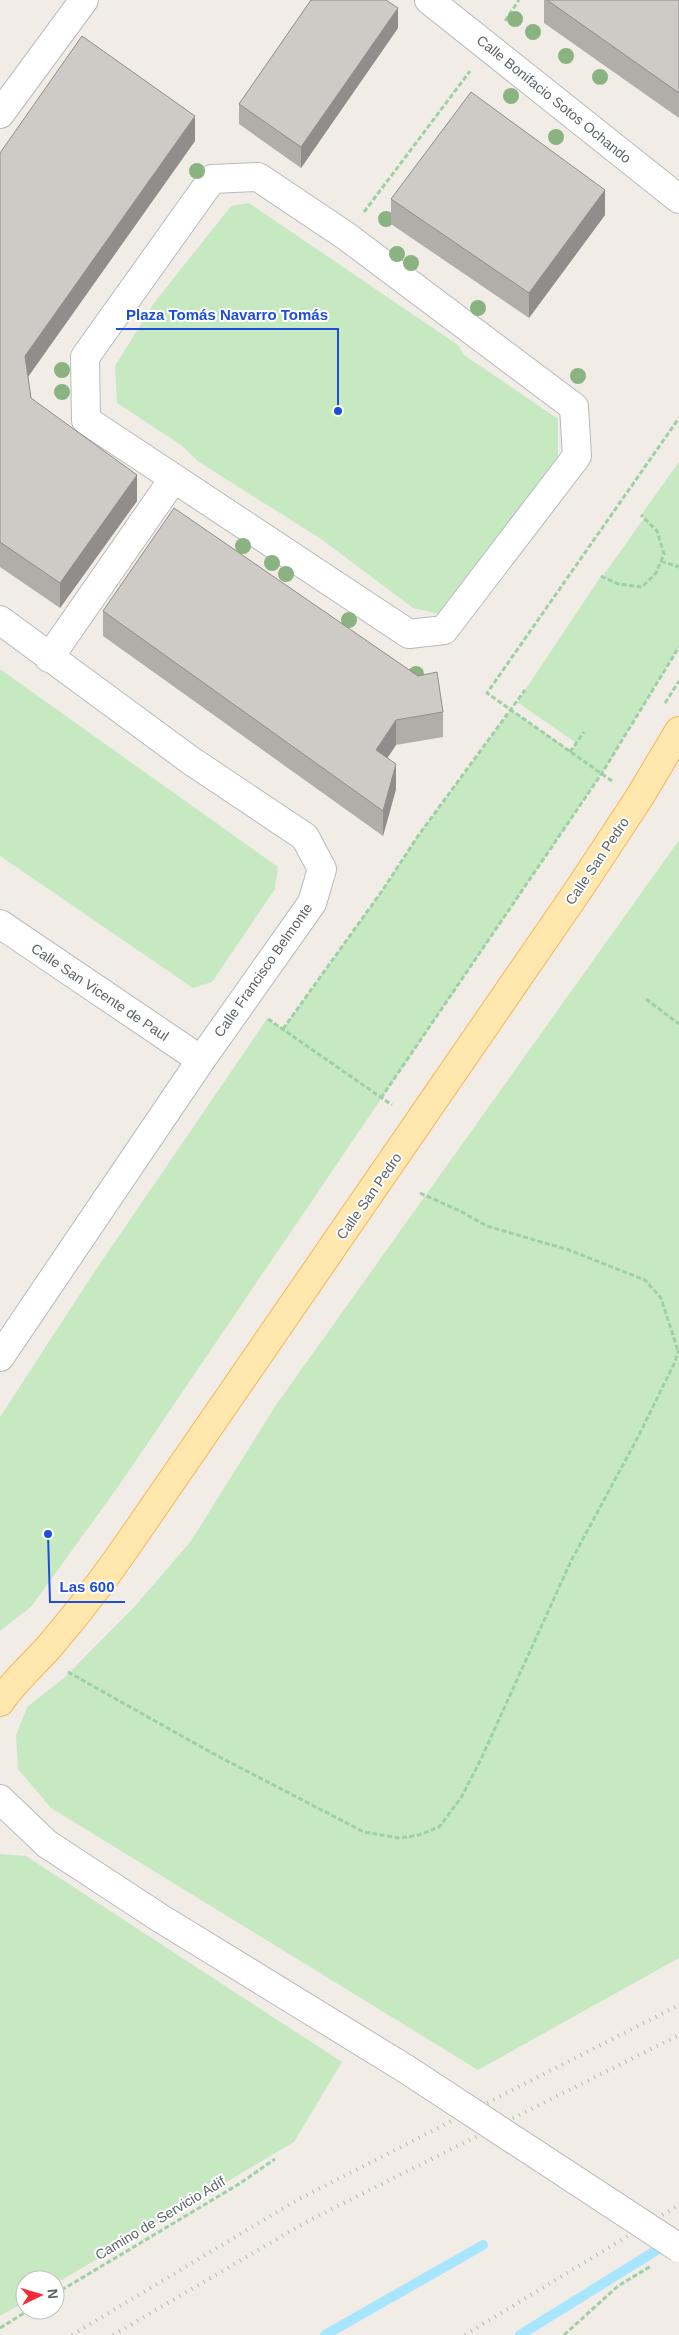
<svg xmlns="http://www.w3.org/2000/svg" width="679" height="2335" viewBox="0 0 679 2335" font-family="Arial,sans-serif">
	<style>
		.green { fill: #c7e9c2 }
		.lines { fill: none; stroke-linecap: round; stroke-linejoin: round }
		.stream { stroke: #a8e5ff; stroke-width: 10 }
		.minor-casing { stroke: #b7babd; stroke-width: 30 }
		.major-casing { stroke: #f8b557; stroke-width: 30 }
		.path { stroke: #9dd0a4; stroke-width: 3; stroke-dasharray: 5 2.5; stroke-linecap: butt }
		.minor { stroke: #fff; stroke-width: 28 }
		.major { stroke: #ffe7ad; stroke-width: 28 }
		.rail { stroke: #b5b6b7; stroke-width: 4; stroke-dasharray: 1 6; stroke-linecap: butt }
		.minor-bridge-casing { stroke: #b7babd; stroke-width: 30; stroke-linecap: butt }
		.minor-bridge { stroke: #fff; stroke-width: 28 }
		.tree { fill: #8bb382 }
		.wall { fill: #b1aea9 }
		.shaded-wall { fill: #908d8a }
		.building { fill: #cecac5; stroke: #908d8a }
		.labels { text-anchor: middle; dominant-baseline: central; stroke-width: 4; stroke-linejoin: round; paint-order: stroke }
		.street-label { font-size: 14px; fill: #5e6367; stroke: #fff }
		.leader { fill: none; stroke: #1d4ed8; stroke-width: 2 }
		.callout-dot { fill: #1d4ed8; stroke: #fff; stroke-width: 2 }
		.callout-label { font-size: 15px; text-anchor: middle; font-weight: bold; fill: #1d4ed8; stroke: #fff; stroke-width: 4; stroke-linejoin: round; paint-order: stroke }
	</style>
	<rect width="100%" height="100%" fill="#f1ede6"/>
	<path class="green" d="M249,203L458,345L464,355L476,363L558,419V457L439,614L413,608L321,539L199,462L181,445L117,403L115,366L154,303L231,206Z
		M679,462V647L602,773L120,1484L31,1607L0,1631V1417L95,1271L267,1019L283,1029L382,891L418,836L511,710L571,751L576,743L517,702L601,576H603L644,518L641,515Z
		M0,669L278,867L275,889L212,982L193,988L0,856Z
		M679,840V1958L478,2070L51,1808L18,1769L16,1735L27,1707L64,1678L135,1606L191,1541L276,1405Z
		M0,1854L26,1856L342,2062L294,2142L55,2284V2280H25V2302L0,2316Z"/>
	<g class="lines">
		<path class="stream" d="M325,2335L483,2245
			M520,2335L668,2243"/>
		<defs>
			<path id="minor" d="M429,0L679,199
				M0,114L84,0
				M258,177L346,236L574,407L577,456L444,630L409,634L86,420L85,357L212,179Z
				M0,620L190,760L305,837L322,869L312,903L201,1060L0,1357
				M49,658L174,478
				M0,924L201,1060
				M0,1799L47,1844L160,1918L406,2069"/>
			<path id="major" d="M0,1702C14,1681 32,1666 49,1647C78,1613 105,1578 131,1540L579,889L639,798L679,731"/>
		</defs>
		<use href="#minor" class="minor-casing"/>
		<use href="#major" class="major-casing"/>
		<path class="path" d="M505,21L519,0
			M364,212L470,71
			M661,561L679,567
			M601,576L618,584L642,587L656,573L664,554L657,531L641,515
			M665,703L679,681
			M570,752L584,732
			M612,781L487,693L679,418
			M646,999L679,1024
			M268,1019L392,1105
			M283,1029L382,891L418,836L525,690
			M381,1098L602,773L679,647
			M420,1193L460,1211L487,1226L569,1250L645,1280L661,1298L678,1351
			M68,1672L212,1753L364,1832L399,1838L419,1835L439,1827L461,1798L481,1759L571,1561L638,1437L674,1364L679,1350
			M55,2294L239,2184L275,2159
			M0,2328L29,2310
			M564,2335L618,2286L651,2266"/>
		<use href="#minor" class="minor"/>
		<use href="#major" class="major"/>
		<path class="rail" d="M72,2335L297,2200L679,2005
			M113,2335L308,2221L679,2035
			M465,2335L679,2205"/>
		<defs>
			<path id="minor-bridge" d="M406,2069L679,2248"/>
		</defs>
		<use href="#minor-bridge" class="minor-bridge-casing"/>
		<use href="#minor-bridge" class="minor-bridge"/>
	</g>
	<g class="tree">
		<circle cx="515" cy="19" r="8"/>
		<circle cx="533" cy="32" r="8"/>
		<circle cx="566" cy="56" r="8"/>
		<circle cx="600" cy="77" r="8"/>
		<circle cx="511" cy="96" r="8"/>
		<circle cx="556" cy="137" r="8"/>
		<circle cx="197" cy="171" r="8"/>
		<circle cx="386" cy="219" r="8"/>
		<circle cx="397" cy="254" r="8"/>
		<circle cx="411" cy="263" r="8"/>
		<circle cx="478" cy="308" r="8"/>
		<circle cx="62" cy="370" r="8"/>
		<circle cx="578" cy="376" r="8"/>
		<circle cx="62" cy="392" r="8"/>
		<circle cx="243" cy="546" r="8"/>
		<circle cx="272" cy="563" r="8"/>
		<circle cx="286" cy="574" r="8"/>
		<circle cx="349" cy="620" r="8"/>
		<circle cx="416" cy="674" r="8"/>
	</g>
	<path class="wall" d="M544,0H679V118L544,23Z
		M398,28L301,168L239,124V104Z
		M195,141L28,377L31,398L137,501L60,608L0,567V153Z
		M391,199L605,215L529,318L391,224Z
		M103,611L443,712V737L396,745L387,758L396,789L383,836L103,636Z"/>
	<path class="shaded-wall" d="M398,8V28L301,168V147Z
		M195,116V141L25,381V356Z
		M605,190V215L529,318V293Z
		M137,475V501L60,608V583Z
		M396,720V745L376,775V750Z
		M396,764V789L383,836V811Z"/>
	<path class="building" d="M311,0H386L398,8L301,147L239,104Z
		M547,0H679V93Z
		M82,36L195,116L25,356L31,398L137,475L60,583L0,542V153Z
		M471,92L605,190L529,293L391,199Z
		M174,508L418,676L437,672L443,712L396,720L376,750L396,764L383,811L103,611Z"/>
	<g class="labels">
		<g class="street-label">
			<text transform="translate(554 99) rotate(39)">Calle Bonifacio Sotos Ochando</text>
			<text transform="translate(597 861) rotate(-56)">Calle San Pedro</text>
			<text transform="translate(263 970) rotate(-55)">Calle Francisco Belmonte</text>
			<text transform="translate(100 992) rotate(34)">Calle San Vicente de Paul</text>
			<text transform="translate(369 1196) rotate(-55)">Calle San Pedro</text>
			<text transform="translate(160 2218) rotate(-31)">Camino de Servicio Adif</text>
		</g>
	</g>
	<path class="leader" d="M338 411L338 329H116M48 1534L50 1602H125"/>
	<g class="callout-dot">
		<circle cx="338" cy="411" r="5"/>
		<circle cx="48" cy="1534" r="5"/>
	</g>
	<g class="callout-label">
		<text x="227" y="320">Plaza Tomás Navarro Tomás</text>
		<text x="87" y="1592">Las 600</text>
	</g>
	<g transform="translate(40 2295) rotate(85)"><circle r="24" fill="#ffffff" stroke="#bfc1c2"/>
	<path d="M0-4L9 19L0 12L-9 19Z" fill="#f22b37"/>
	<text y="-8" font-size="14" font-weight="bold" text-anchor="middle" fill="#5e6367">N</text>
	</g>
</svg>
